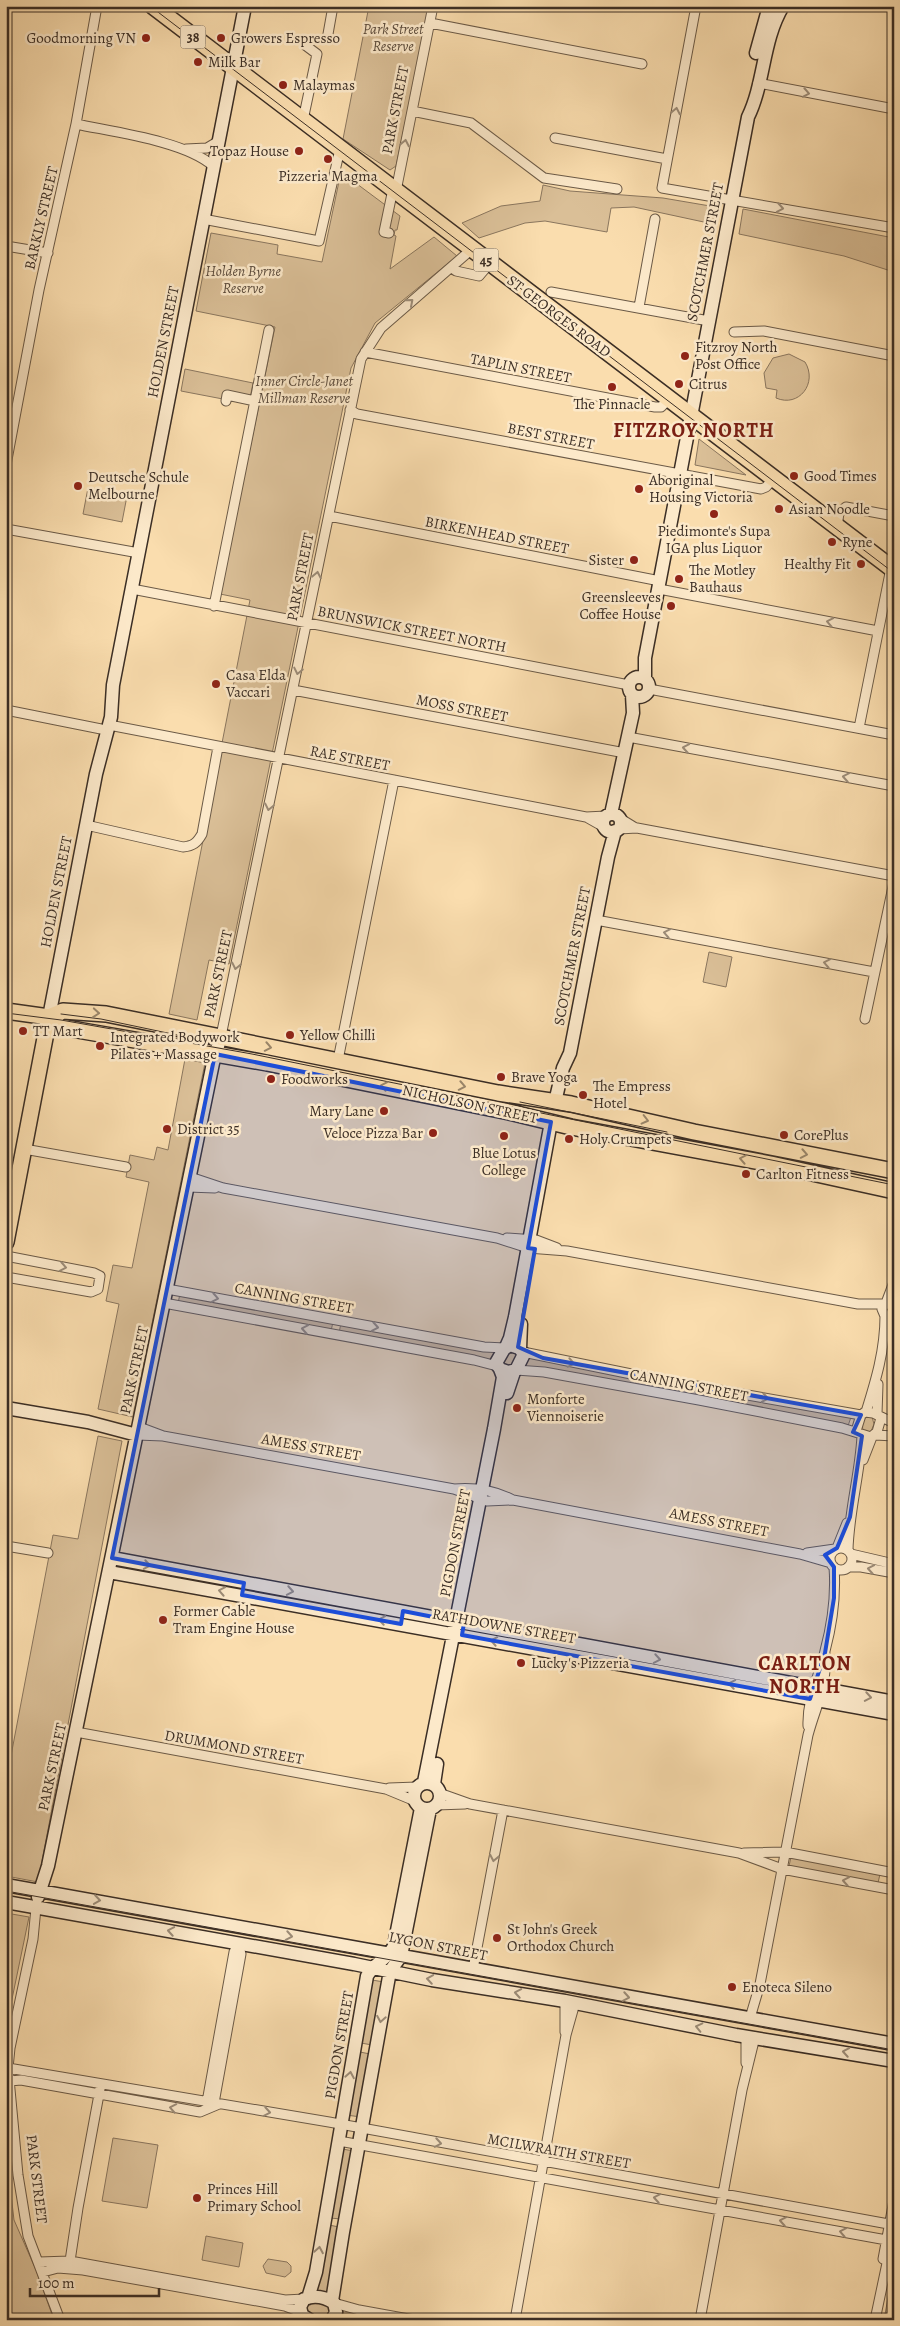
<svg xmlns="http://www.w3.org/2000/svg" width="900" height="2326" viewBox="0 0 900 2326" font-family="Alegreya,serif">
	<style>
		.green { fill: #dabf97; stroke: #8a765e }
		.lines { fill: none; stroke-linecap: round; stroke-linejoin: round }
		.street-casing { stroke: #6b5a47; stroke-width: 11 }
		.secondary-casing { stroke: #3b2e25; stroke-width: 15 }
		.primary-casing { stroke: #3b2e25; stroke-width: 18 }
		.highway-casing { stroke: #3b2e25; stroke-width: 19 }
		.street { stroke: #fce9ca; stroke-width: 9 }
		.secondary { stroke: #fce9ca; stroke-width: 12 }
		.primary { stroke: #faddae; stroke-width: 15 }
		.highway { stroke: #faddae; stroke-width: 16 }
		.tram { stroke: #3b2e25; stroke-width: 1 }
		.oneway { stroke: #9c8c78 }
		.oneway2 { stroke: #9a866a }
		.marked { fill: #1d4ed8; fill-opacity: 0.2; stroke: #1d4ed8; stroke-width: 4; stroke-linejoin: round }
		.poi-dot { fill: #8f2418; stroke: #fce9ca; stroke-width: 2 }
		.labels { text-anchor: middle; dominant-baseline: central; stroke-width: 5; stroke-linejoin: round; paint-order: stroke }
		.shield { fill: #fce9ca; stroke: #756656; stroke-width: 1 }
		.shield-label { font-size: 14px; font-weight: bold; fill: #3b2e25 }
		.park-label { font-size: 15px; font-style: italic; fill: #5b4b3c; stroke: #fce9ca }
		.poi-label { font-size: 15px; fill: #3b2e25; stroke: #fce9ca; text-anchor: start }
		.street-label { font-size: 15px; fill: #3b2e25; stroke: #fce9ca }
		.district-label { font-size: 20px; font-weight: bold; letter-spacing: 1px; fill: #7a1f14; stroke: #fce9ca }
	</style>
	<rect width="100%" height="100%" fill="#faddae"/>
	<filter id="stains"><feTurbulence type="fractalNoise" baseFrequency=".004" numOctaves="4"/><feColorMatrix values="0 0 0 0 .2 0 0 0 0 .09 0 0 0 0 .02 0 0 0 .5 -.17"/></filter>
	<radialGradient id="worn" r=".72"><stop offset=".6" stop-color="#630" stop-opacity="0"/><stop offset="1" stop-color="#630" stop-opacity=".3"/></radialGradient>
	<path class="green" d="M369,6H430L396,166L390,170L343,139Z
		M341,172L400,216L397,230H395L394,235L396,236L390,269L434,237L457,256L375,323L351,368L229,964L209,960L197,1020L169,1014L250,600L220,594L275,327L196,311L211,233L278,245L277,254L322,262Z
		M543,185L570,191L663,198L716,207L713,224L634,207L611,208L607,232L545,221L525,223L479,238L462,223L501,206L540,201Z
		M743,209L894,238V272L844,256L739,234Z
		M789,354L805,362C818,383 799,408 776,398L777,390L766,388L764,373L773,358Z
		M185,369L253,383L249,404L181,391Z
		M699,439L746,475L695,465Z
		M88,488L127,496L122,522L83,514Z
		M709,952L732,957L726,987L703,982Z
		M185,1059L205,1063L133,1417L98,1409L119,1304L106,1301L113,1265L132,1268L149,1182L126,1177L130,1155L154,1160L157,1147L168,1150Z
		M180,1294L333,1322L331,1331L178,1303Z
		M341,1323L496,1351L492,1360L339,1333Z
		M509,1350L517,1354V1360L509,1367L503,1363Z
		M528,1357L697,1388L695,1398L524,1366Z
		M705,1390L851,1417L848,1426L703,1399Z
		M866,1416L872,1417L874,1424L870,1434L863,1430L862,1424Z
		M98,1436L122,1441L38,1882L6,1876V1782L53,1535L78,1539Z
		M125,1564L237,1584L235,1591L124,1571Z
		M791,1857L880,1874L878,1883L789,1866Z
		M6,1913L29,1917L6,2028Z
		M372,1980L384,1982L372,2045L361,2043Z
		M360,2052L370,2054L361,2117L346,2115Z
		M113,2138L158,2145L147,2208L102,2201Z
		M342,2149L354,2151L341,2219L330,2218Z
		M6,2152L14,2220L36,2270L54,2320H6Z
		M329,2225L339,2227L331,2297L312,2294Z
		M206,2236L243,2243L239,2267L202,2260Z
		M268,2259L287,2262L291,2266V2272L285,2277L266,2273L263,2266Z
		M894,2264V2320H884Z
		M309,2303H322L331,2308L327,2317H316L306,2309Z
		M344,2309L402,2320L342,2318Z"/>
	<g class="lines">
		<defs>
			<path id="street" d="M696,6L662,188L894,228
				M430,23L642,64
				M328,34L333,6
				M758,83L894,109
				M412,111L471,123L544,178L617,189
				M303,120L317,54L305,45
				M76,124C113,132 185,141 213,166
				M555,138L667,159
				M186,149L207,148L217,142
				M396,191L433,6
				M203,219L319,241L340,149
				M389,233L384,232L393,189
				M6,246L48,253
				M452,268L456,271L479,276L490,263
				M551,292L709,321
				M639,307L655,219
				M734,332L764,331L894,356
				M365,352L655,407H661L669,399
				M226,401L227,395L255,401
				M350,410L357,414L761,489L766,487L773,479
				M6,465L39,290L76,124L97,6
				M329,516L660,581
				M837,527L839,513L846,507L894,516
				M6,529L139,553
				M132,589L629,685
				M659,589L878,631
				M214,606L269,330
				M649,689L894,735
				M293,690L625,753
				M6,710L101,729
				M109,725L586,817L606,816
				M859,728L891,568
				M628,737L894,786
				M588,818L604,827
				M621,819L634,827
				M86,825L183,847C193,846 197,843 202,834L218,747
				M619,829L637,828L894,876
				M596,920L874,972
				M865,1019L894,882
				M221,1036L361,359L381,328L472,249
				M338,1060L394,780
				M24,1149L126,1167
				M190,1177L223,1188L497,1238L528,1248L567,1251L858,1304H884
				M188,1187L215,1188
				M507,1238L536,1240L557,1248
				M6,1256L94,1273L100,1276L98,1289L91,1292L6,1277
				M167,1289L484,1347L505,1348
				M894,1302L886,1303L882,1309L885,1316L894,1317
				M164,1303L474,1360L497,1366
				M886,1303L894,1282
				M523,1352L651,1378L861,1415
				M516,1370L544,1372L699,1400L842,1428L871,1437L877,1432L881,1418
				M866,1412C876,1380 885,1350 885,1316
				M877,1414L878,1384
				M139,1427L163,1436
				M856,1431L861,1415L865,1412L873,1413L894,1423
				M137,1435L163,1436L454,1489L487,1501L513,1500
				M875,1435L894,1436
				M863,1460L872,1437
				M454,1489C476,1487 494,1490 513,1500L800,1554L831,1563
				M6,1546L48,1553
				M830 1559a11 11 0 1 1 22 0a11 11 0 1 1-22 0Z
				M837,1548L847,1523
				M848,1550C849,1511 860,1474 862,1436
				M807,1553L835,1549
				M851,1554L894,1564
				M848,1567H861L894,1573
				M808,1726C807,1698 819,1677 825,1651C832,1625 836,1594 834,1567
				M76,1732L386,1789L415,1801
				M389,1788L417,1787
				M439,1793L470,1804L739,1853L782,1869L894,1890
				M436,1805L465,1804
				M744,1853L785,1852L894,1873
				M36,1908L33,1939L10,2048L8,2068L18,2175L28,2236L60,2320
				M473,1969L503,1810
				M565,2001V2032
				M750,2018L760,1984L808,1735C817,1702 827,1689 825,1653
				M746,2063V2036
				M8,2068L329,2122L894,2225
				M10,2081L21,2080L200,2112L219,2104
				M207,2102L234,1952L238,1944
				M214,2103L241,1954L238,1944
				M339,2141L892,2241
				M883,2259L894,2200
				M70,2261L78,2208L100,2089
				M39,2262L70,2261L285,2300L304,2299
				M43,2272L58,2268L83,2270L285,2306L301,2312
				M334,2303L359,2310L414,2320
				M515,2320L566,2035L575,2003
				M700,2320L742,2090L755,2037
				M875,2320L894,2230"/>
			<path id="secondary" d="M756,53L769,6
				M629 687a10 10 0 1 1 20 0a10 10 0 1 1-20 0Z
				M645,679V658L748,117C765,82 762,41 783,6
				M603 823a9 9 0 1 1 18 0a9 9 0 1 1-18 0Z
				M611,814L633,713L632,695
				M49,1017L96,774L111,717L113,685L245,6
				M555,1102L563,1068L570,1053L608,857L615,831
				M510,1345L519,1348L524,1354L516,1370L508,1372L500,1369L496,1363L504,1349Z
				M506,1347L510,1338L515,1317L551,1122
				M520,1349L521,1324
				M507,1393L514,1372
				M6,1408L88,1422L137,1435
				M112,1558L894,1702
				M109,1572L894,1714
				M424,1782L494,1429L503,1377L500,1369
				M414 1796a13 13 0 1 1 26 0a13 13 0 1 1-26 0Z
				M434,1784L437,1764
				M6,1885L894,2044
				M38,1897L48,1866L213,1063L221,1036
				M6,1902L354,1964L432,1980L565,2001L736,2035L894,2061
				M308,2298L316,2272L367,1976C374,1963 388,1959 394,1946L421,1808
				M332,2301L343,2232L390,1971L401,1956L430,1809
				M310,2320L302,2315L300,2307L304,2299C314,2295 325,2297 334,2303L336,2312L332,2320"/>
			<path id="primary" d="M6,1011L49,1017L63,1011L106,1014L498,1093L571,1104L694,1132L894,1171
				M49,1017L60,1027L267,1063L509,1112L571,1127L771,1164L894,1191
				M6,1242L49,1017"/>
			<path id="highway" d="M153,6L894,570"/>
		</defs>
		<use href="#street" class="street-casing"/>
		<use href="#secondary" class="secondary-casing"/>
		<use href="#primary" class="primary-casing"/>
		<use href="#highway" class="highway-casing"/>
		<use href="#street" class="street"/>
		<use href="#secondary" class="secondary"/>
		<use href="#primary" class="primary"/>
		<use href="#highway" class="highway"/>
		<path class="tram" d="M150,6L894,573
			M6,1013L61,1020L252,1054L894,1185
			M61,1014L101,1019L196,1039
			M520,1102L667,1132
			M6,1891L894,2050"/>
	</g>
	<defs><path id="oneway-chevron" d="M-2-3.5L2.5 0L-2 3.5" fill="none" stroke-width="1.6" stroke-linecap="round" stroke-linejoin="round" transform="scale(1.25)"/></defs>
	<g class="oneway">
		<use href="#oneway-chevron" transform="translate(806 93) rotate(11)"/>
		<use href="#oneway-chevron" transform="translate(676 111) rotate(-79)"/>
		<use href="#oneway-chevron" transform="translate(405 143) rotate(-79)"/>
		<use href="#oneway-chevron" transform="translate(780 208) rotate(10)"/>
		<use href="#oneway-chevron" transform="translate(410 302) rotate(-41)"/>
		<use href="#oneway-chevron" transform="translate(317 575) rotate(-79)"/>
		<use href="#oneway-chevron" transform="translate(830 622) rotate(-169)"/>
		<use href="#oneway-chevron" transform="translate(298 671) rotate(102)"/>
		<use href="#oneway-chevron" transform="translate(686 748) rotate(-170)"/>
		<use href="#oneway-chevron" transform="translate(846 777) rotate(-170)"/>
		<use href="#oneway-chevron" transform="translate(269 807) rotate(102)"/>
		<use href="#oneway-chevron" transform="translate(667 933) rotate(-169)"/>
		<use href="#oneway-chevron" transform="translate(827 963) rotate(-169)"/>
		<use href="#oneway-chevron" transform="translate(236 966) rotate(102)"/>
		<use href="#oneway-chevron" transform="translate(63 1267) rotate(11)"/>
		<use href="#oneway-chevron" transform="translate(215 1298) rotate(11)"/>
		<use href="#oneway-chevron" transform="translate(375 1327) rotate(10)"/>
		<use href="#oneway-chevron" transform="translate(305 1329) rotate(-170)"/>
		<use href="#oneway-chevron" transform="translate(571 1363) rotate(11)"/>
		<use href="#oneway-chevron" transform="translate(765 1398) rotate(10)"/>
		<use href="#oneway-chevron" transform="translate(147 1565) rotate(10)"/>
		<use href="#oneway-chevron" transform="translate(871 1569) rotate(-170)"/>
		<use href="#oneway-chevron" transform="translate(222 1591) rotate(-169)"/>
		<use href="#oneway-chevron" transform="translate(290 1591) rotate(10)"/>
		<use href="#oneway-chevron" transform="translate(382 1620) rotate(-170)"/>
		<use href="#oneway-chevron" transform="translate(494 1641) rotate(-169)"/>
		<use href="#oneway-chevron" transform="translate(657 1659) rotate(10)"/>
		<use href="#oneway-chevron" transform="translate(732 1684) rotate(-170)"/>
		<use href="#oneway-chevron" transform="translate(868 1697) rotate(10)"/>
		<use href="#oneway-chevron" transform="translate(494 1858) rotate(101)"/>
		<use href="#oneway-chevron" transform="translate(846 1881) rotate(-170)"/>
		<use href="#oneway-chevron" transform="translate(97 1900) rotate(8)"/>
		<use href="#oneway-chevron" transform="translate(171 1931) rotate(-170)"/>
		<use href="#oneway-chevron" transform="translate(289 1936) rotate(10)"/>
		<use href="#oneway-chevron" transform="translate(430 1979) rotate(-171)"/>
		<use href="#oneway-chevron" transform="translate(518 1993) rotate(-170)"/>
		<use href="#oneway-chevron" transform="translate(626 1997) rotate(10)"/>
		<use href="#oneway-chevron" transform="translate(381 2019) rotate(100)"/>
		<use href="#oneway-chevron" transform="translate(699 2027) rotate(-167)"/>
		<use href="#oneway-chevron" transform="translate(846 2052) rotate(-170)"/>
		<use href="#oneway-chevron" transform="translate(350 2075) rotate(-80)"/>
		<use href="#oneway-chevron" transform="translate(173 2108) rotate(-169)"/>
		<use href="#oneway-chevron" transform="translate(267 2112) rotate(10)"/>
		<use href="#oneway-chevron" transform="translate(438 2143) rotate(10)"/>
		<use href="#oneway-chevron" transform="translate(657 2198) rotate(-170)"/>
		<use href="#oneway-chevron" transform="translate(783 2221) rotate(-170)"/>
		<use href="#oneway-chevron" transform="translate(843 2232) rotate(-169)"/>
		<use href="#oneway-chevron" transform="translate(319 2250) rotate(-80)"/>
	</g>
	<g class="oneway2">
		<use href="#oneway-chevron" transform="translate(96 1013) rotate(5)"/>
		<use href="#oneway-chevron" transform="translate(268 1047) rotate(11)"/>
		<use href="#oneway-chevron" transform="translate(384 1086) rotate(-169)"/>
		<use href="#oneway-chevron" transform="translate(462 1086) rotate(11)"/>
		<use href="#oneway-chevron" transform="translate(645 1120) rotate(14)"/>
		<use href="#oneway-chevron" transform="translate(804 1154) rotate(11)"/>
		<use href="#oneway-chevron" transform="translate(743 1159) rotate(-169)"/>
	</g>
	<path class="marked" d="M215,1054L551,1122L528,1248L535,1249L518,1347L543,1358L861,1415L853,1432L862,1436L850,1517L837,1548L825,1555L834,1567V1598L825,1653L810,1699L462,1635L464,1623L403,1611L401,1624L242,1595L244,1583L112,1558Z"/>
	<g class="poi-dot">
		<circle cx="146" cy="38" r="5"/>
		<circle cx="221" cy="38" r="5"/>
		<circle cx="198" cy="62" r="5"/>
		<circle cx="283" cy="85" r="5"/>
		<circle cx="299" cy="151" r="5"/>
		<circle cx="328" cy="159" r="5"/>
		<circle cx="685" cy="356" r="5"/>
		<circle cx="679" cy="384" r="5"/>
		<circle cx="612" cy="387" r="5"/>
		<circle cx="794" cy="476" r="5"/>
		<circle cx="78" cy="486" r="5"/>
		<circle cx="639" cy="489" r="5"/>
		<circle cx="779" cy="509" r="5"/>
		<circle cx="714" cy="514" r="5"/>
		<circle cx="832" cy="542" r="5"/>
		<circle cx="634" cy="560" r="5"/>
		<circle cx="861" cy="564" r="5"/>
		<circle cx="679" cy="579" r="5"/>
		<circle cx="671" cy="606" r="5"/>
		<circle cx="216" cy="684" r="5"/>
		<circle cx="23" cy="1031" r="5"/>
		<circle cx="290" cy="1035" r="5"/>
		<circle cx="100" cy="1046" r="5"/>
		<circle cx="501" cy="1077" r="5"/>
		<circle cx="271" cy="1079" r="5"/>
		<circle cx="583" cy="1095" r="5"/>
		<circle cx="384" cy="1111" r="5"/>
		<circle cx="167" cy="1129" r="5"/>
		<circle cx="433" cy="1133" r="5"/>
		<circle cx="784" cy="1135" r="5"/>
		<circle cx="504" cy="1136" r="5"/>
		<circle cx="569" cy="1139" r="5"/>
		<circle cx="746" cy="1174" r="5"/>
		<circle cx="517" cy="1408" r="5"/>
		<circle cx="163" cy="1620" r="5"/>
		<circle cx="521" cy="1663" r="5"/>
		<circle cx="497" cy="1938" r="5"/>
		<circle cx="732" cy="1987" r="5"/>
		<circle cx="197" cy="2198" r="5"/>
	</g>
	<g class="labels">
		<g class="shield">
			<rect x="180.5" y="25.5" width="25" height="23" rx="4"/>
			<rect x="473.5" y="248.5" width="25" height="23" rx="4"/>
		</g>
		<g class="shield-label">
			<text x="193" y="37">38</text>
			<text x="486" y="260">45</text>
		</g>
		<g class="park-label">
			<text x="393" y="29">Park Street<tspan x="393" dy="17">Reserve</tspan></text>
			<text x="243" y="271">Holden Byrne<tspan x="243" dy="17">Reserve</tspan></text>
			<text x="304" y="381">Inner Circle-Janet<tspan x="304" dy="17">Millman Reserve</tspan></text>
		</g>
		<g class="poi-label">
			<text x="136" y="38" text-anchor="end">Goodmorning VN</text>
			<text x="231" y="38">Growers Espresso</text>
			<text x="208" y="62">Milk Bar</text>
			<text x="293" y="85">Malaymas</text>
			<text x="289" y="151" text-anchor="end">Topaz House</text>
			<text x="328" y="176" text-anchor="middle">Pizzeria Magma</text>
			<text x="695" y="347">Fitzroy North<tspan x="695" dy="17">Post Office</tspan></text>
			<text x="689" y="384">Citrus</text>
			<text x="612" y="404" text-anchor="middle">The Pinnacle</text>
			<text x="804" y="476">Good Times</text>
			<text x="88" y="477">Deutsche Schule<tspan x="88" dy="17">Melbourne</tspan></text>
			<text x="649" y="480">Aboriginal<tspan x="649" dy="17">Housing Victoria</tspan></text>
			<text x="789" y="509">Asian Noodle</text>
			<text x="714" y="531" text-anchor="middle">Piedimonte's Supa<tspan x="714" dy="17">IGA plus Liquor</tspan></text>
			<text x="842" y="542">Ryne</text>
			<text x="624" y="560" text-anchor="end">Sister</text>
			<text x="851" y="564" text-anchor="end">Healthy Fit</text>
			<text x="689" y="570">The Motley<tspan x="689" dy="17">Bauhaus</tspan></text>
			<text x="661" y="597" text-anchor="end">Greensleeves<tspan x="661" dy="17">Coffee House</tspan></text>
			<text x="226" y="675">Casa Elda<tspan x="226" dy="17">Vaccari</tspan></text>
			<text x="33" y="1031">TT Mart</text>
			<text x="300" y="1035">Yellow Chilli</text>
			<text x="110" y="1037">Integrated Bodywork<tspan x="110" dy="17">Pilates + Massage</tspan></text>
			<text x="511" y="1077">Brave Yoga</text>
			<text x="281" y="1079">Foodworks</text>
			<text x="593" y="1086">The Empress<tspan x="593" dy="17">Hotel</tspan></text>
			<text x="374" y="1111" text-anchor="end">Mary Lane</text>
			<text x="177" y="1129">District 35</text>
			<text x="423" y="1133" text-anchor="end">Veloce Pizza Bar</text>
			<text x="794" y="1135">CorePlus</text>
			<text x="579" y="1139">Holy Crumpets</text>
			<text x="504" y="1153" text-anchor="middle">Blue Lotus<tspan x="504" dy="17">College</tspan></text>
			<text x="756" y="1174">Carlton Fitness</text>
			<text x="527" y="1399">Monforte<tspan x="527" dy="17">Viennoiserie</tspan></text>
			<text x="173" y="1611">Former Cable<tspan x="173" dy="17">Tram Engine House</tspan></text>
			<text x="531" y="1663">Lucky's Pizzeria</text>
			<text x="507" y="1929">St John's Greek<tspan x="507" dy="17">Orthodox Church</tspan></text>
			<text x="742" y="1987">Enoteca Sileno</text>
			<text x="207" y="2189">Princes Hill<tspan x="207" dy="17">Primary School</tspan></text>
		</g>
		<g class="street-label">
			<text transform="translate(395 110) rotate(-79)">PARK STREET</text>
			<text transform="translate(41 218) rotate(-77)">BARKLY STREET</text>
			<text transform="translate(705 252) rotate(-79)">SCOTCHMER STREET</text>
			<text transform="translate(559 316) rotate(37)">ST GEORGES ROAD</text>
			<text transform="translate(163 342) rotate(-79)">HOLDEN STREET</text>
			<text transform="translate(521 368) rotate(11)">TAPLIN STREET</text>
			<text transform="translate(551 436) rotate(11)">BEST STREET</text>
			<text transform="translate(497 535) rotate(11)">BIRKENHEAD STREET</text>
			<text transform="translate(300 577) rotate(-79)">PARK STREET</text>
			<text transform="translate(412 629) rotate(11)">BRUNSWICK STREET NORTH</text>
			<text transform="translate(462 708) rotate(11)">MOSS STREET</text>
			<text transform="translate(350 758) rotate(11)">RAE STREET</text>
			<text transform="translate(56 892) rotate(-79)">HOLDEN STREET</text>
			<text transform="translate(572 956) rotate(-79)">SCOTCHMER STREET</text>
			<text transform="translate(218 974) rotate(-78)">PARK STREET</text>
			<text transform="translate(470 1104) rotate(12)">NICHOLSON STREET</text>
			<text transform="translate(294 1298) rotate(10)">CANNING STREET</text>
			<text transform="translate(134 1370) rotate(-78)">PARK STREET</text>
			<text transform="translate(689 1385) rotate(11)">CANNING STREET</text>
			<text transform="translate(311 1447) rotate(10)">AMESS STREET</text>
			<text transform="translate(719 1522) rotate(11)">AMESS STREET</text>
			<text transform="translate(455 1543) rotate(-79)">PIGDON STREET</text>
			<text transform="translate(504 1626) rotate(10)">RATHDOWNE STREET</text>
			<text transform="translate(234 1747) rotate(10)">DRUMMOND STREET</text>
			<text transform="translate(52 1767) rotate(-78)">PARK STREET</text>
			<text transform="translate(438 1946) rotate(11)">LYGON STREET</text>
			<text transform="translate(339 2045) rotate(-80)">PIGDON STREET</text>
			<text transform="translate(559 2151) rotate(10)">MCILWRAITH STREET</text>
			<text transform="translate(37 2179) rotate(83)">PARK STREET</text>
		</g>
		<g class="district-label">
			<text x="694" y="430">FITZROY NORTH</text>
			<text x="805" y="1663">CARLTON<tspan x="805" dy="23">NORTH</tspan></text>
		</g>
	</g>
	<rect width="900" height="2326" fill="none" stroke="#faddae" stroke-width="25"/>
	<rect x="8" y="8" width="885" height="2311" fill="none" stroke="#3b2e25" stroke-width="2.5"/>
	<rect x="12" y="12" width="875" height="2301" fill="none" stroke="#3b2e25"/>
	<path d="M30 2288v8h129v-8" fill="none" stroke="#3b2e25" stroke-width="2.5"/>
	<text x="38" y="2288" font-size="15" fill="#3b2e25" stroke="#fce9ca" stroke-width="4" paint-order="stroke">100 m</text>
	<rect width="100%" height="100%" filter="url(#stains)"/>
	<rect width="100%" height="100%" fill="url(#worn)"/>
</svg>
